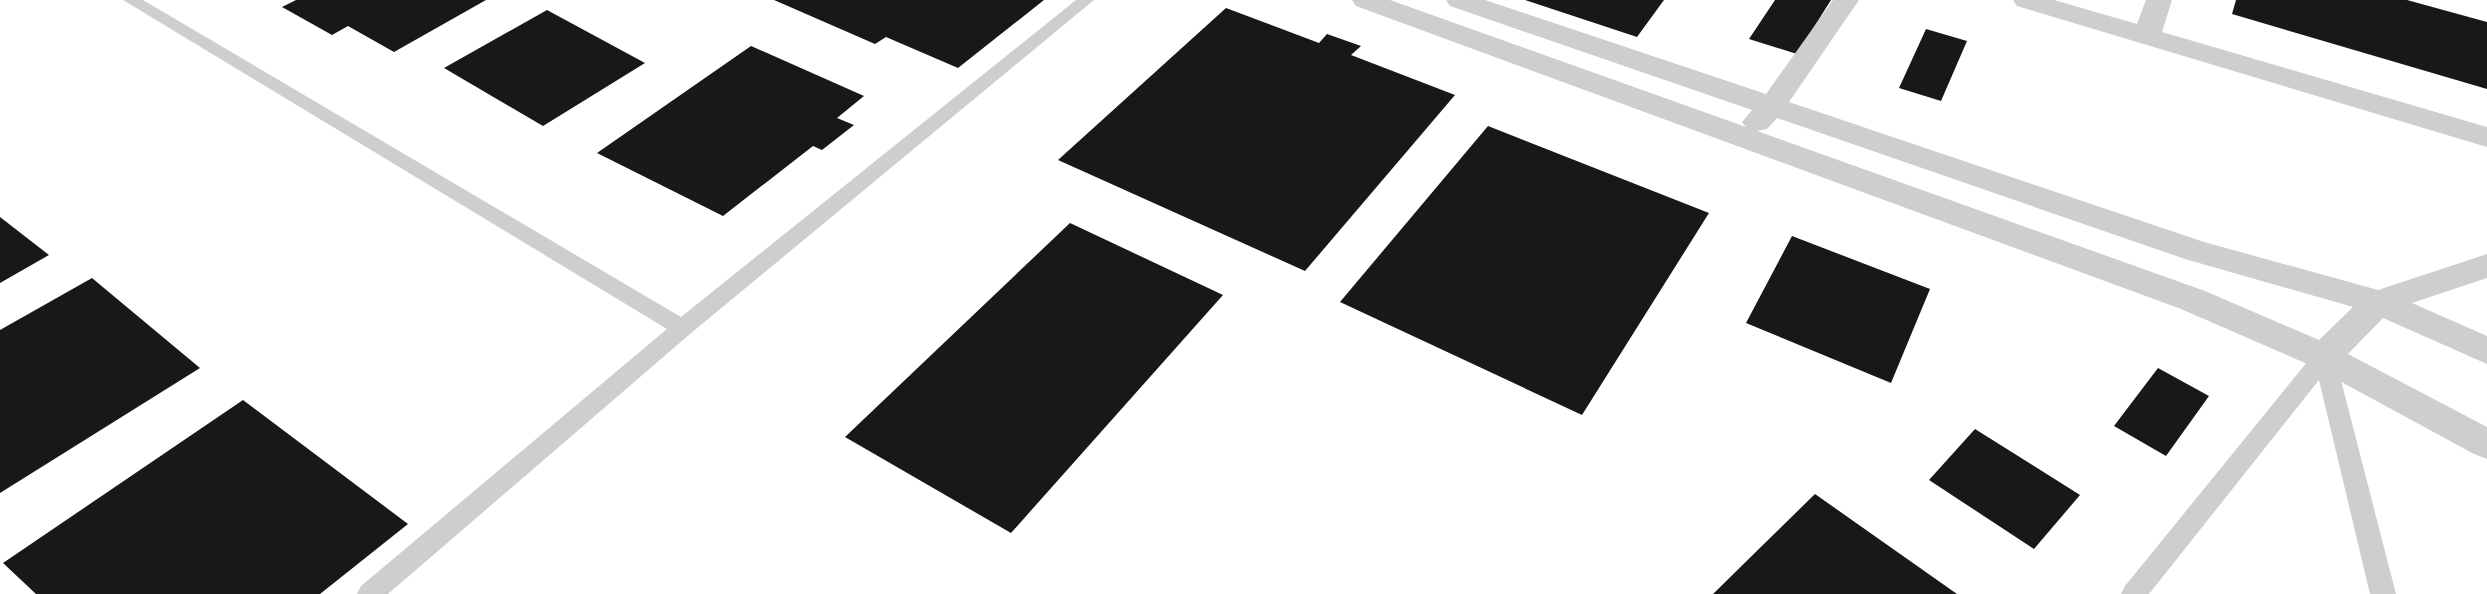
<svg xmlns="http://www.w3.org/2000/svg" width="2487" height="594" viewBox="0 0 2487 594" font-family="'Space Grotesk',sans-serif">
	<style>
		.building { fill: #181818 }
		.lines { fill: none; stroke-linecap: round; stroke-linejoin: round }
		.service { fill: #cecece; fill-rule: evenodd }
		.minor { fill: #cecece; fill-rule: evenodd }
	</style>
	<rect width="100%" height="100%" fill="#fff"/>
	<path class="building" d="M296,0H486L394,52L348,26L332,35L282,7Z
		M774,0H1044L958,68L886,37L875,44Z
		M1525,0H1664L1637,37Z
		M1775,0H1831L1797,54L1749,39Z
		M2236,0H2407L2487,22V89L2232,14Z
		M1226,8L1319,43L1327,34L1361,46L1351,55L1455,95L1305,271L1058,160Z
		M547,10L645,63L543,126L444,68Z
		M1926,29L1967,41L1941,101L1899,88Z
		M751,46L864,96L837,118L854,125L822,150L813,146L723,216L597,153Z
		M1488,126L1709,213L1582,415L1340,302Z
		M0,217L49,255L0,283Z
		M1070,223L1223,295L1011,533L845,437Z
		M1792,236L1930,289L1891,383L1746,323Z
		M92,278L200,368L0,493V330Z
		M2158,368L2209,396L2166,456L2114,426Z
		M243,400L408,524L320,594H36L3,563Z
		M1975,429L2080,495L2034,549L1929,480Z
		M1815,494L1957,594H1713Z"/>
	<g class="lines">
		<path class="service" d="M123,0H143L681,317L1076,0H1094L690,334L388,594H357L361,586L667,329Z
			M2324,349L2332,351L2335,357L2396,594H2370L2319,380L2149,594H2121L2125,586L2316,351Z"/>
		<path class="minor" d="M1352,0H1390L1746,127L1742,122L1752,110L1450,6L1446,0H1485L1766,94L1833,0H1859L1789,102L2204,242L2378,290L2487,254V278L2412,303L2487,336V364L2383,318L2348,354L2487,427V459L2474,454L2312,366L2181,309L1356,6ZM1777,118L2185,259L2353,307L2319,340L2205,291L1757,131L1767,129Z
			M2013,0H2054L2137,24L2146,0H2172L2162,32L2487,127V147L2017,6Z"/>
	</g>
</svg>
